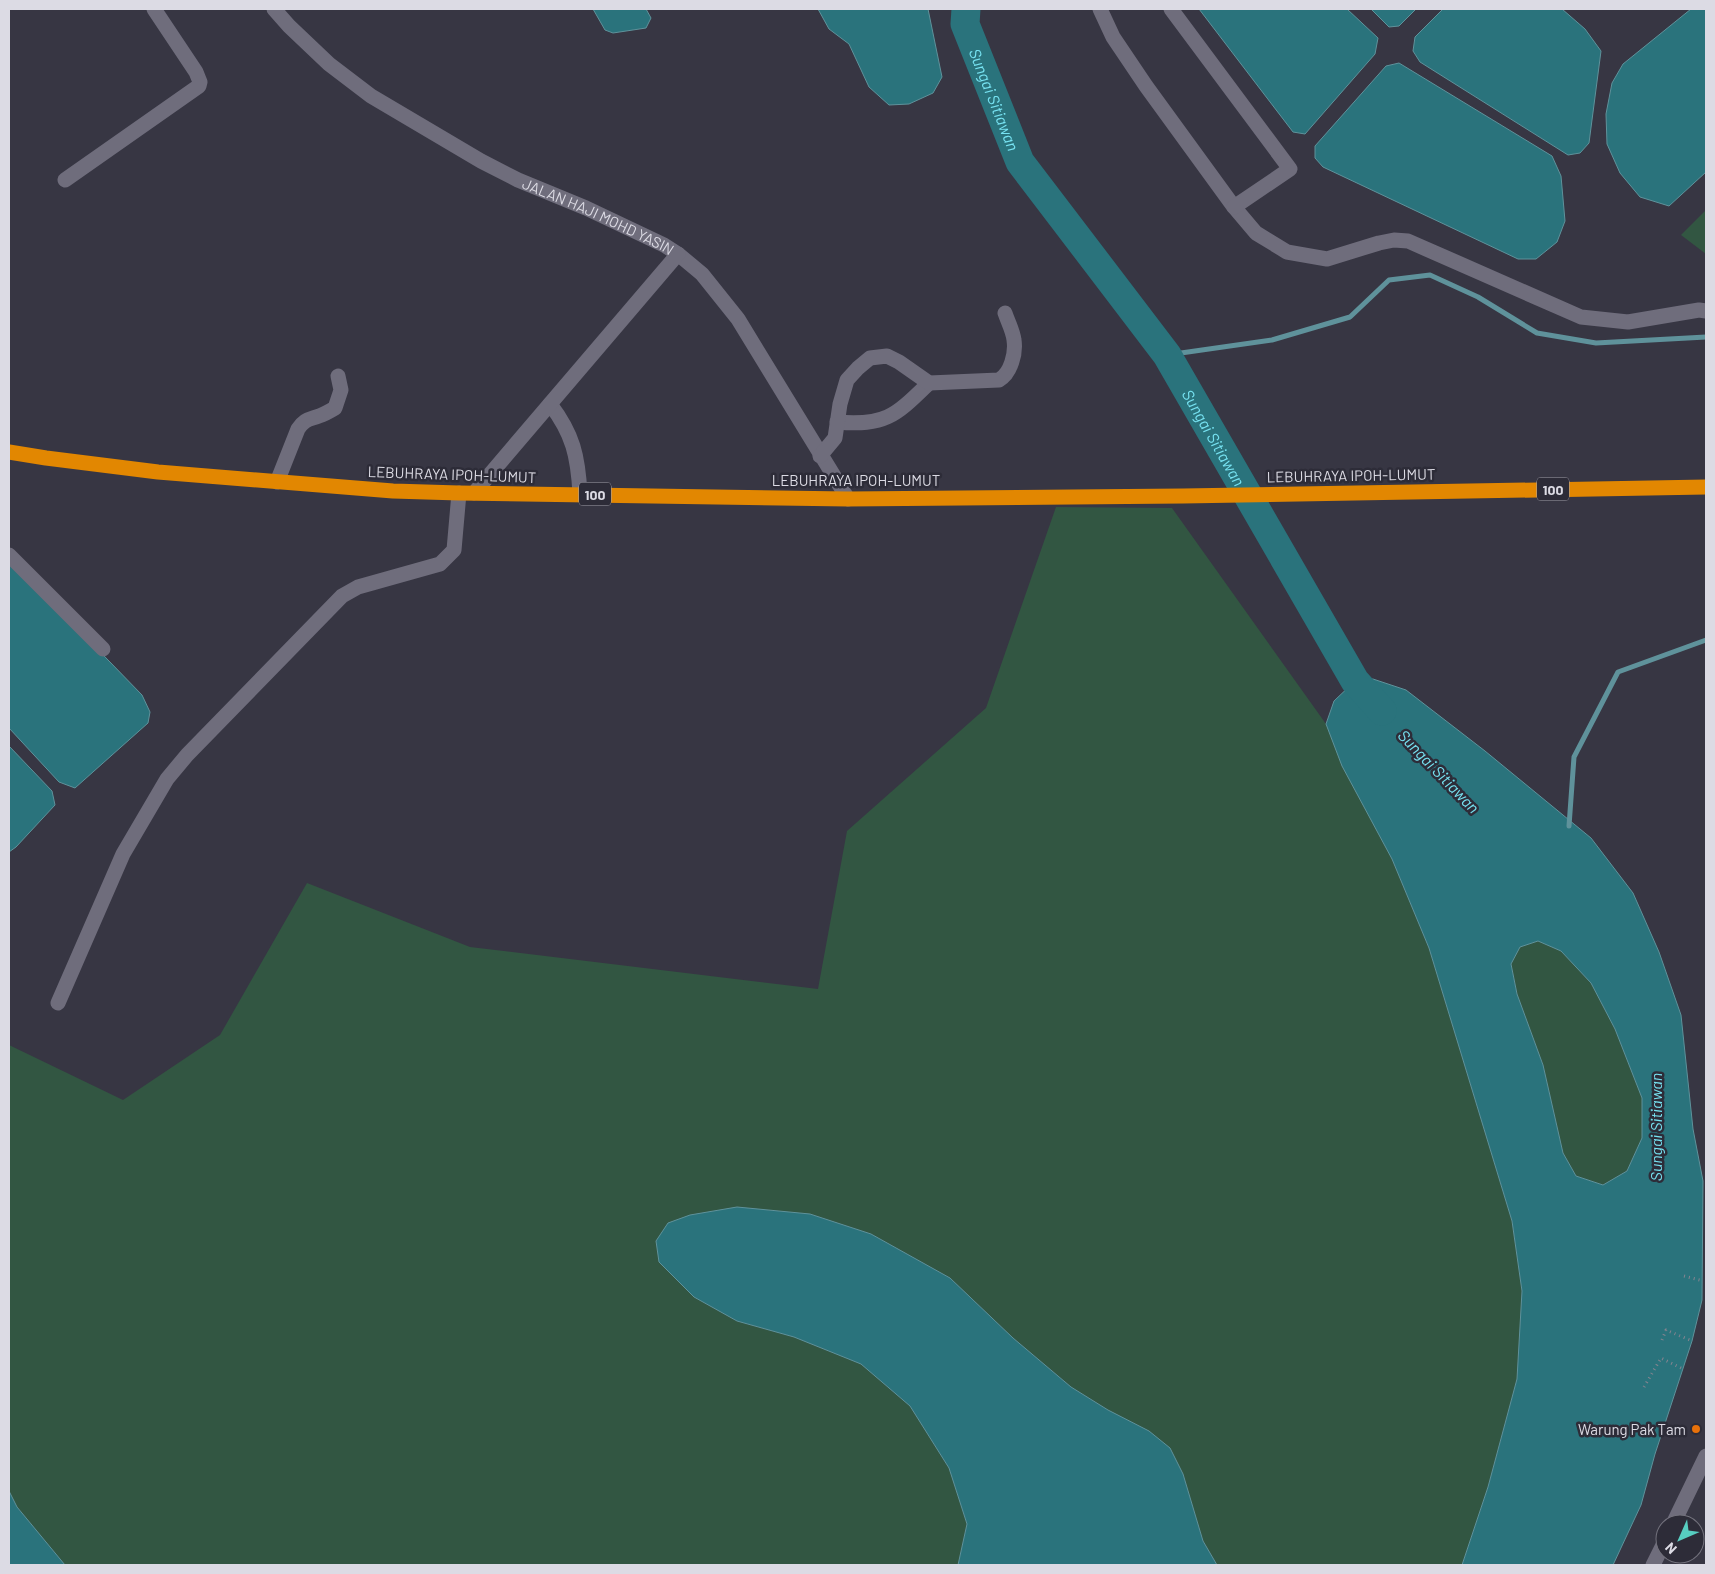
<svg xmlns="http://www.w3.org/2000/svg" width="1715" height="1574" viewBox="0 0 1715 1574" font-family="Barlow,sans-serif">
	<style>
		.green { fill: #325642 }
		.water { fill: #2a737c; stroke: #5f929b; fill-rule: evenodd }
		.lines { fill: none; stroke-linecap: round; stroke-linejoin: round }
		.stream { stroke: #5f929b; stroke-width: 5 }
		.river { stroke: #2a737c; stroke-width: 29 }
		.path { stroke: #858490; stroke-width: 3; stroke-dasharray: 1 4; stroke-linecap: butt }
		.minor { stroke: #6f6d7c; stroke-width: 15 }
		.highway { stroke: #e28701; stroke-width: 15 }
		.food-dot { fill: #e8710a; stroke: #2d2c38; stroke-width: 2 }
		.labels { text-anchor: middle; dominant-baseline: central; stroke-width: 5; stroke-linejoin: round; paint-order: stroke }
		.shield { fill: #2d2c38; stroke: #a8a6b0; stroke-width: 1 }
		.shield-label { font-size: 14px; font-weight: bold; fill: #dcdbe4 }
		.street-label { font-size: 15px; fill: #dcdbe4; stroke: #2d2c38 }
		.poi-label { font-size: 15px; fill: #dcdbe4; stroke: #2d2c38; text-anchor: end }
		.water-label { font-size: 16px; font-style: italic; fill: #77e3f2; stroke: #2d2c38 }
	</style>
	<rect width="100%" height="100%" fill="#373643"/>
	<path class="green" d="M1706,210V254L1681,235Z
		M1056,507L1172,508L1326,724L1392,859L1429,948L1512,1221L1522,1291L1517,1379L1488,1487L1462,1565H1217L1203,1541L1183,1474L1108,1410L1071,1387L1013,1338L950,1278L871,1234L810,1214L694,1297L737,1321L794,1337L861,1364L910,1406L949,1468L967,1524L958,1565H65L17,1507L9,1491V1045L123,1100L220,1035L307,883L470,947L818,989L847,831L986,708Z
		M1538,941L1561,951L1591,983L1615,1029L1642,1098V1138L1627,1171L1603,1185L1576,1176L1563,1153L1543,1065L1517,994L1511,964L1519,947Z"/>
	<path class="water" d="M593,9H646L651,18L646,28L613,33L605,30Z
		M818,9H928L942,77L933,93L909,104L889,105L869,87L849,44L829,29Z
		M1199,9H1347L1378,38L1375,54L1305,134L1293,132Z
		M1371,9H1416L1399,26L1389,27Z
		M1443,9H1562L1585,29L1601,51L1589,143L1580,153L1568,155L1420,62L1413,51L1415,37Z
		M1691,9H1706V172L1669,206L1640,197L1620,173L1607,144L1606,114L1612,83L1623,64Z
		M1399,63L1552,156L1561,176L1565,221L1557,242L1536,259H1518L1323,167L1315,158V146L1386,66Z
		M9,558L142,695L150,712L148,723L75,788L59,782L9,728Z
		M1373,679L1406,690L1485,751L1591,838L1633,893L1659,952L1681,1015L1693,1129L1703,1181L1702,1300L1692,1341L1655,1454L1641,1505L1613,1565H1462L1488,1487L1517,1379L1522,1291L1512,1221L1429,948L1392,859L1342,766L1326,724L1334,701L1355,681ZM1538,941L1561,951L1591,983L1615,1029L1642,1098V1138L1627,1171L1603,1185L1576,1176L1563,1153L1543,1065L1517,994L1511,964L1520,947Z
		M9,746L52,791L55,805L16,847L9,852Z
		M737,1207L810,1214L871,1234L950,1278L1013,1338L1071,1387L1108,1410L1149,1431L1170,1448L1183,1474L1203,1541L1217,1565H958L967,1524L949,1468L910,1406L861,1364L794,1337L737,1321L694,1297L659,1262L656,1241L668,1223L690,1215Z
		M9,1491L17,1507L65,1565H9Z"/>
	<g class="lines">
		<path class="stream" d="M1167,355L1272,340L1350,317L1389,280L1430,275L1478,297L1537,333L1596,343L1706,337
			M1569,826L1574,757L1618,672L1706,640"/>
		<path class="river" id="s1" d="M966,9L965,24L1020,162L1167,355L1355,681L1382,711"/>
		<path class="path" d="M1684,1276L1703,1281
			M1662,1340L1666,1330L1692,1341
			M1644,1387L1661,1358L1683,1369"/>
		<g class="minor">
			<path id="s2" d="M274,9L289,26L329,64L371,96L481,161L518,180L586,208L664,245L678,254L702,274L738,319L848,499"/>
			<path d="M1100,9L1113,37L1146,86L1234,207L1256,233L1287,252L1327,259L1379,243L1394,240L1408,241L1581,317L1628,322L1699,310L1706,311"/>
			<path d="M1171,9L1290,169L1234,207"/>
			<path d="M65,180L199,86L200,82L196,72L154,9"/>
			<path d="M550,404C573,434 578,456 580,494"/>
			<path d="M837,422C886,426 895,416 929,383"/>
			<path d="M820,456L835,438L840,404L847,380L858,368L870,358L887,356L899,362L929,383L999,380C1011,373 1016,353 1014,340C1013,331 1008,322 1005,313"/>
			<path d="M277,482L298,429C305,419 308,420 319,416C325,414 330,411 335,408L341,390L338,376"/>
			<path d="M474,493L678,254"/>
			<path d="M9,555L103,649"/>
			<path d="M58,1003L123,854L167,779L187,755L342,596L358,587L440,564L454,550L459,493"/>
			<path d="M1673,1524L1706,1456"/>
			<path d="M1653,1565L1665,1541"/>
		</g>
		<path class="highway" d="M9,452L46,458L158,472L393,491L459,493L848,499L1183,496L1706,487"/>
	</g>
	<circle class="food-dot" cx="1696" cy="1429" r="5"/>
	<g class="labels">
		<g class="shield">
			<rect x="1537" y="477.5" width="32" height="23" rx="4"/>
			<rect x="579" y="482.5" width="32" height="23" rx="4"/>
		</g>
		<g class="shield-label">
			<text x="1553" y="489">100</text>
			<text x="595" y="494">100</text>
		</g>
		<g class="street-label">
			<text stroke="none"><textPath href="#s2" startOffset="388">JALAN HAJI MOHD YASIN</textPath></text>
			<text transform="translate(452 474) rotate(2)">LEBUHRAYA IPOH-LUMUT</text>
			<text transform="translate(1351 475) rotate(-1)">LEBUHRAYA IPOH-LUMUT</text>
			<text x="856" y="480">LEBUHRAYA IPOH-LUMUT</text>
		</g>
		<g class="poi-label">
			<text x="1686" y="1429">Warung Pak Tam</text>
		</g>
		<g class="water-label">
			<text stroke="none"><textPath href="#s1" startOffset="96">Sungai Sitiawan</textPath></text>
			<text stroke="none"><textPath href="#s1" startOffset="501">Sungai Sitiawan</textPath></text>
			<text transform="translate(1439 771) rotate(46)">Sungai Sitiawan</text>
			<text transform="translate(1655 1127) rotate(-90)">Sungai Sitiawan</text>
		</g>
	</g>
	<rect width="1715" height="1574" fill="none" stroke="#dcdbe4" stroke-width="20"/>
	<g transform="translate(1680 1539) rotate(225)"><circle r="24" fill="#2d2c38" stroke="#73727d"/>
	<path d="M0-4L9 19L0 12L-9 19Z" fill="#57cec1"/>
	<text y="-8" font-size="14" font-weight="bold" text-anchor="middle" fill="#dcdbe4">N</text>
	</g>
</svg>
